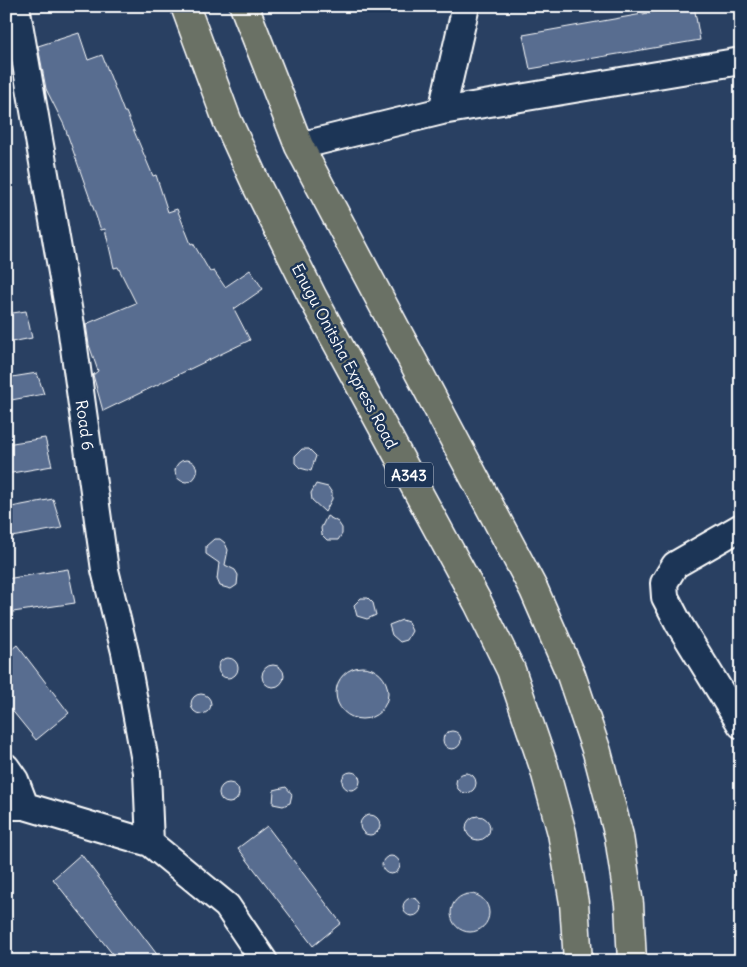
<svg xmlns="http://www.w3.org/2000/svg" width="747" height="967" viewBox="0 0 747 967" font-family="Delius,sans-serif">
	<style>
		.building { fill: #596d90; stroke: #fff }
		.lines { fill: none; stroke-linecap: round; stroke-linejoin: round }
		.minor-casing { stroke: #fff; stroke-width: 30 }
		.highway-casing { stroke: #fff; stroke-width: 31 }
		.minor { stroke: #1d3557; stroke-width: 26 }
		.highway { stroke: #6b7165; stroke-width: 28 }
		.labels { text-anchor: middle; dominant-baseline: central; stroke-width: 5; stroke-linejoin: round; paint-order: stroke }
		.shield { fill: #1d3557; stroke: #bbc2cd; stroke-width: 1 }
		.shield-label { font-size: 15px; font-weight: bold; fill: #fff }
		.street-label { font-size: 16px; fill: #fff; stroke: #1d3557 }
	</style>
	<rect width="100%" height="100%" fill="#294062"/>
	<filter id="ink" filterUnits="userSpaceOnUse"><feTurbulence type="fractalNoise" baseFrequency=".02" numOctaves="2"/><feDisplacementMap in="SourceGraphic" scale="10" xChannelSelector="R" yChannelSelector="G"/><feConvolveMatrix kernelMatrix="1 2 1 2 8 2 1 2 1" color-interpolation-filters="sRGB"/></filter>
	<g filter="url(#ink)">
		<path class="building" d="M688,6H694L700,40L530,69L523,35Z
			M79,33L88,60L102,55L124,112H126L153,176L156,175L168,212L177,209L191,244L193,243L210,272L214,271L225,287L250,270L263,289L234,309L250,340L103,411L93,375L98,371L89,345L86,324L136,303L118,267L114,268L105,229L101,230L64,125L46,89L38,46Z
			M26,311L32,338L6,343V314Z
			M37,373L44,394L6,401V378Z
			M45,438L52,466L6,474V444Z
			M302,449H309L316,456L311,471L300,468L295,463V456Z
			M175 471a11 11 0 1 1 22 0a11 11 0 1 1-22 0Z
			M316,484L328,487L332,493V499L325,512L312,500L311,493Z
			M53,499L62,528L6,538V508Z
			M327,516L338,522L342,528V534L338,540H327L322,535L321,528Z
			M214,539H220L225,543L228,550L225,565L235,570L238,575L237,585L231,589L220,586L217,579L219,563L206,554V546Z
			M68,569L75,603L6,613V579Z
			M361,598H368L373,603L376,615L367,619L357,616L354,605Z
			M402,620L408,622L412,631L407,640L400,642L392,635L389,625Z
			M17,645L69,713L36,740L6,703V654Z
			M218 668a10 10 0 1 1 20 0a10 10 0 1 1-20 0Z
			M262 676a11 11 0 1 1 22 0a11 11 0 1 1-22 0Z
			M336 693a26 26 0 1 1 52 0a26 26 0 1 1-52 0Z
			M191 704a10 10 0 1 1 20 0a10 10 0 1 1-20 0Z
			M443 740a9 9 0 1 1 18 0a9 9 0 1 1-18 0Z
			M342 781a9 9 0 1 1 18 0a9 9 0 1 1-18 0Z
			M456 783a10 10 0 1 1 20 0a10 10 0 1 1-20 0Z
			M219 793a10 10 0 1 1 20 0a10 10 0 1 1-20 0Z
			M286,787L292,794L290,803L283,806L273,804L274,790Z
			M360 825a10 10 0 1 1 20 0a10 10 0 1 1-20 0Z
			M466 828a12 12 0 1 1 24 0a12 12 0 1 1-24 0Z
			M267,826L341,923L313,946L238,848Z
			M81,854L162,961H118L53,879Z
			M382 865a9 9 0 1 1 18 0a9 9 0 1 1-18 0Z
			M451 913a19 19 0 1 1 38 0a19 19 0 1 1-38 0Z
			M403 907a9 9 0 1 1 18 0a9 9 0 1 1-18 0Z"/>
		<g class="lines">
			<defs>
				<path id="minor" d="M16,6L70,319L105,570L125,652L147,772L150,843
					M442,111L466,6
					M299,146L442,111L741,61
					M741,527L675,565L664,583L665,597L679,624L741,725
					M6,767L15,780L25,806
					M6,806H25L150,843L227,906L264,961"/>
				<path id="highway" d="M185,6L227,120L258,188L313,298L478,603L511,670L544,767L562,833L574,903L578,961
					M244,6L299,146L534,590L571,675L597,752L619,836L629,904L632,961"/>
			</defs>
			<use href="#minor" class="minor-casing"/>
			<use href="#highway" class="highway-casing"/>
			<use href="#minor" class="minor"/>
			<use href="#highway" class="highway"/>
		</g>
	</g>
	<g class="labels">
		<rect class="shield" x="385" y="462.5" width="48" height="25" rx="4"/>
		<g class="shield-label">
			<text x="409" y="475">A343</text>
		</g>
		<g class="street-label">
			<text transform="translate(345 356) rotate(62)">Enugu Onitsha Express Road</text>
			<text transform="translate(85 425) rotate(82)">Road 6</text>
		</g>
	</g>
	<rect width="747" height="967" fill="none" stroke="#1d3557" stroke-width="25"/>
	<rect x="12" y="12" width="722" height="942" fill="none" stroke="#fff" stroke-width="2" filter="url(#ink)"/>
</svg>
